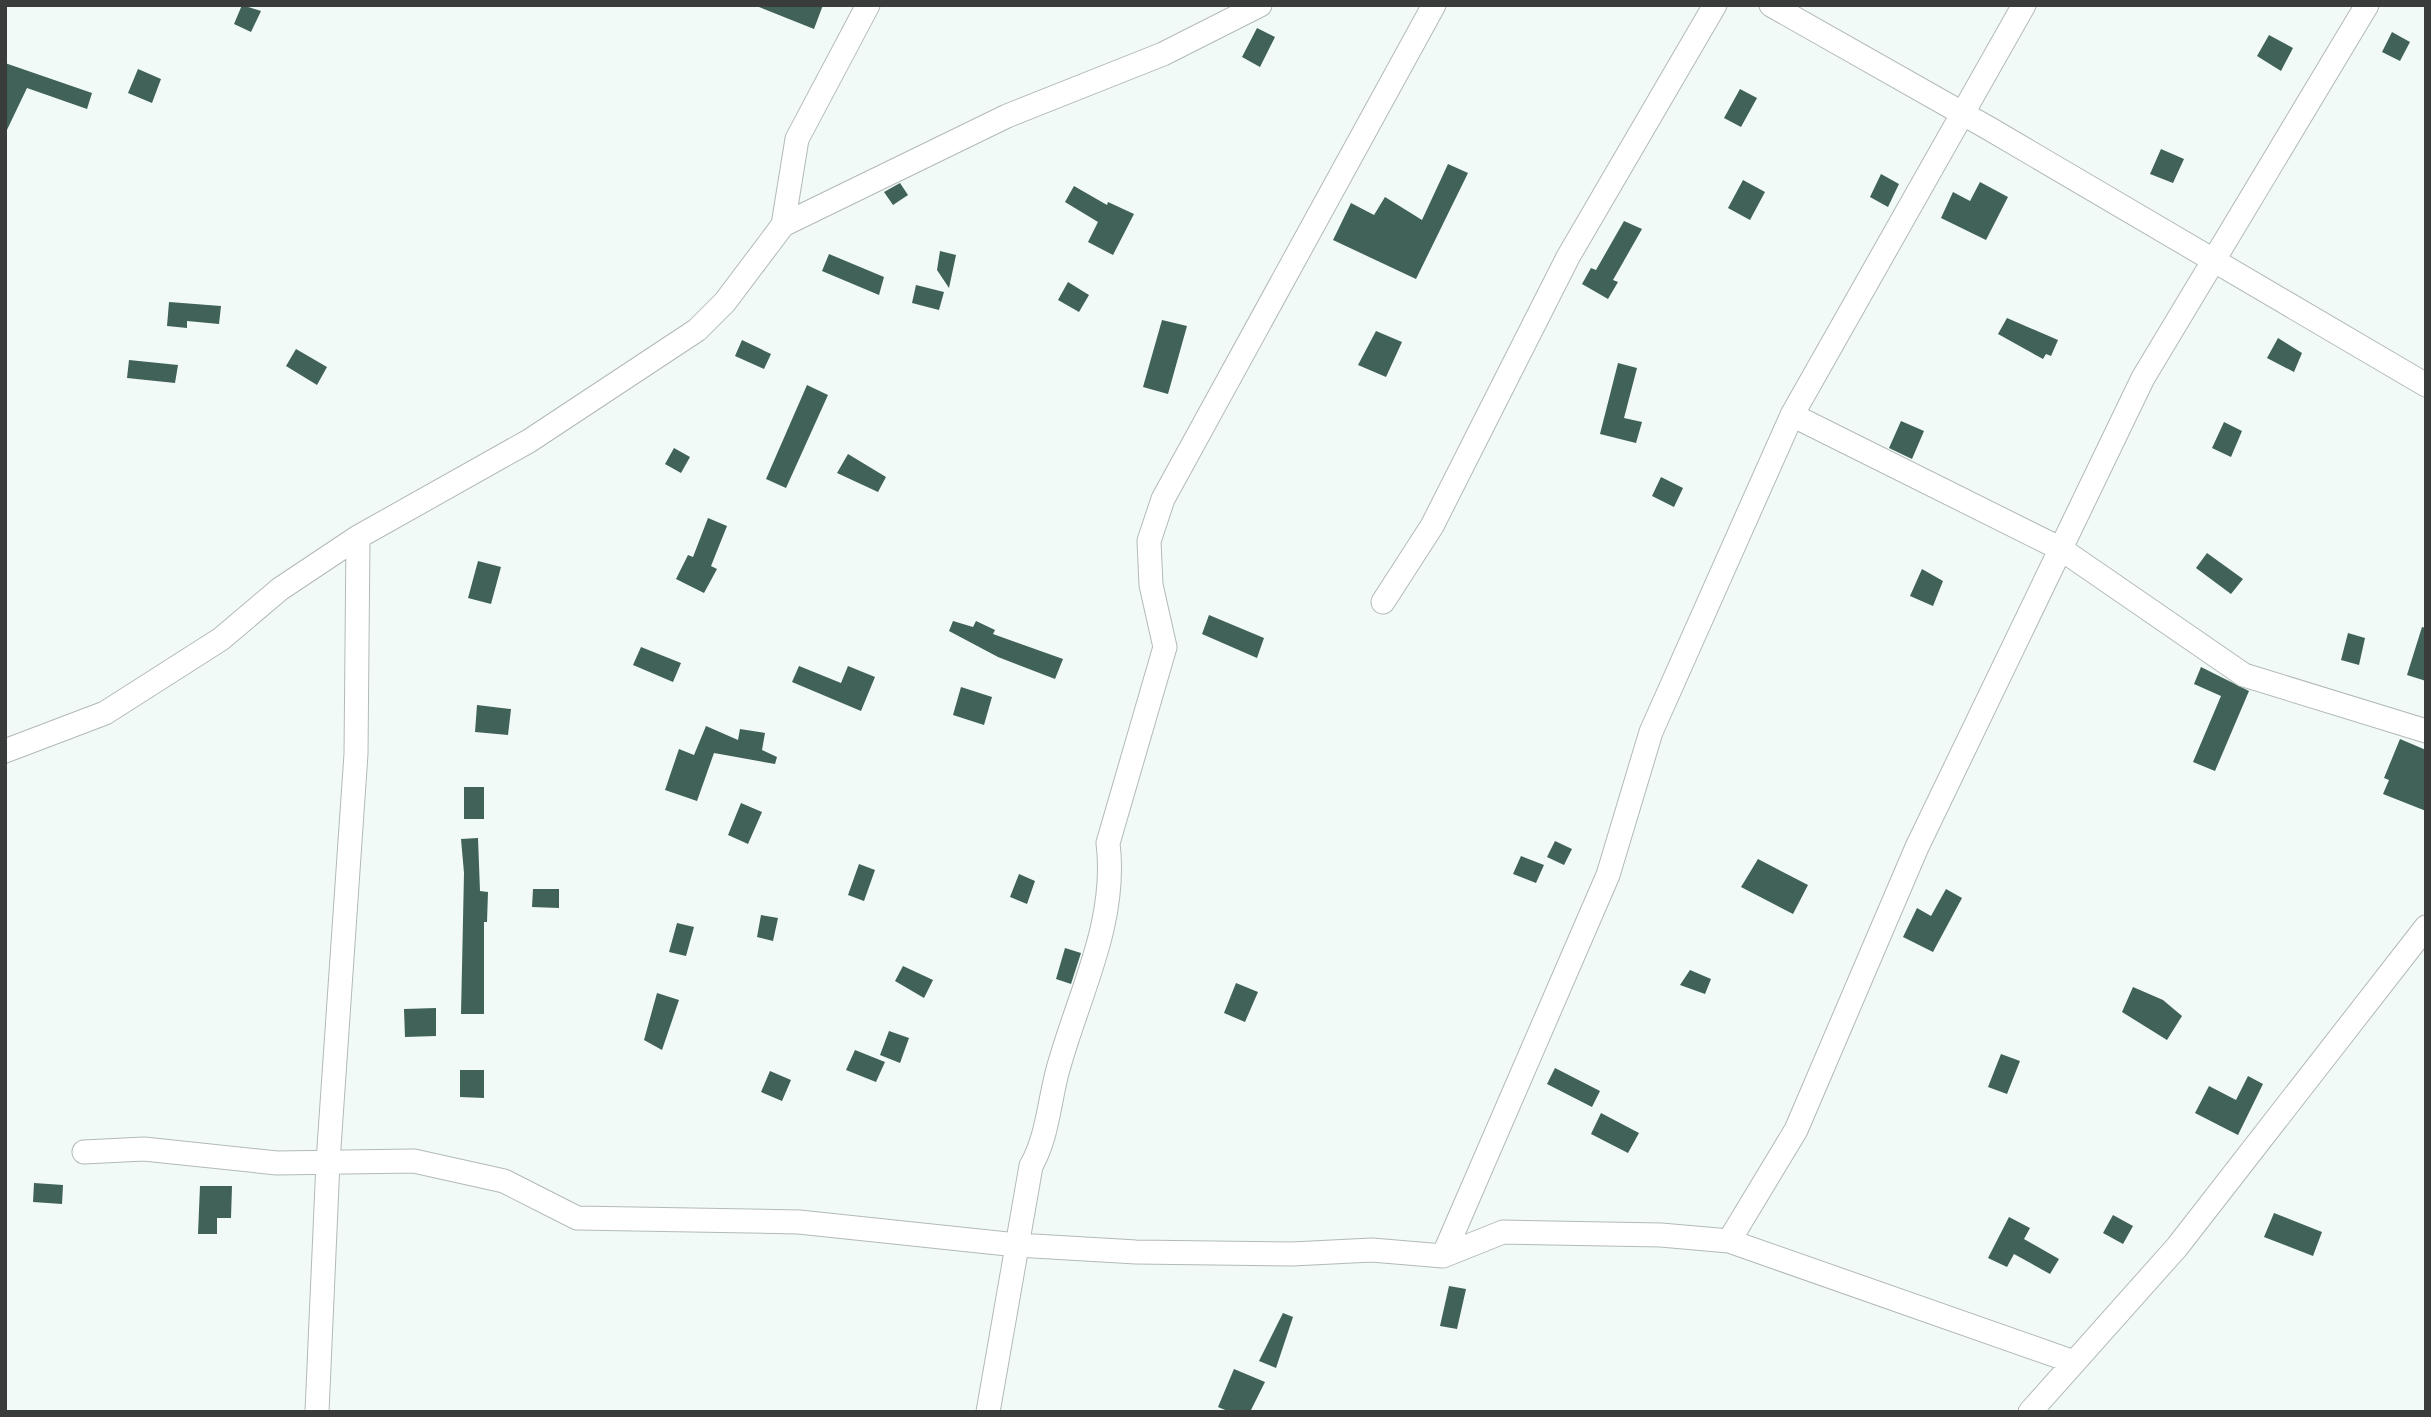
<svg xmlns="http://www.w3.org/2000/svg" width="2431" height="1417" viewBox="0 0 2431 1417" font-family="Quicksand,sans-serif">
	<style>
		.building { fill: #406258 }
		.lines { fill: none; stroke-linecap: round; stroke-linejoin: round }
		.street-casing { stroke: #b2bab8; stroke-width: 25 }
		.street { stroke: #fff; stroke-width: 23 }
	</style>
	<rect width="100%" height="100%" fill="#f1faf7"/>
	<path class="building" d="M242,5L261,11L251,32L234,24Z
		M754,5H823L814,29Z
		M1257,28L1275,37L1260,67L1242,57Z
		M2392,32L2410,42L2400,61L2382,52Z
		M2269,35L2293,48L2281,71L2257,56Z
		M5,63L92,93L87,109L27,88L5,134Z
		M138,69L161,79L152,103L128,93Z
		M1740,89L1757,98L1741,127L1724,118Z
		M2161,149L2184,159L2173,183L2150,174Z
		M1448,164L1468,173L1416,279L1333,240L1351,203L1374,215L1385,197L1422,220Z
		M1881,174L1899,184L1888,207L1870,197Z
		M1743,180L1765,192L1750,220L1728,208Z
		M1980,182L2008,197L1986,240L1941,218L1953,192L1970,201Z
		M900,183L908,195L893,205L884,192Z
		M1074,186L1107,205L1108,202L1134,214L1113,255L1088,242L1098,222L1065,202Z
		M1624,221L1642,229L1613,280L1618,282L1608,299L1582,284L1591,268L1596,270Z
		M940,251L956,255L949,288L937,270Z
		M829,254L884,277L879,295L822,271Z
		M1068,282L1089,295L1079,312L1058,300Z
		M916,285L944,292L939,310L912,303Z
		M169,302L221,306L219,324L187,321V328L167,326Z
		M2007,318L2058,340L2051,356L2046,354L2043,359L1998,334Z
		M1162,320L1187,326L1168,394L1143,387Z
		M1376,331L1402,342L1386,377L1358,365Z
		M2278,338L2302,353L2294,372L2267,358Z
		M742,340L771,354L764,369L735,356Z
		M296,349L327,367L317,385L286,366Z
		M129,360L178,365L175,383L127,378Z
		M1618,363L1637,368L1624,418L1642,422L1636,443L1600,434Z
		M807,385L828,395L786,488L766,479Z
		M1901,421L1924,431L1912,459L1889,448Z
		M2224,422L2242,431L2231,457L2212,448Z
		M674,448L690,457L681,473L665,464Z
		M848,454L886,477L878,492L837,473Z
		M1661,477L1683,488L1674,507L1652,496Z
		M708,518L727,526L711,566L717,569L704,593L676,579L688,555L693,557Z
		M2207,553L2243,579L2231,594L2196,568Z
		M478,561L501,567L491,604L468,598Z
		M1922,569L1943,581L1933,606L1910,596Z
		M1209,615L1264,638L1257,658L1202,634Z
		M953,621L973,627L976,621L995,630L993,634L1063,659L1055,679L998,657L949,631Z
		M2422,627L2426,628V681L2407,675Z
		M2348,633L2365,638L2359,665L2341,660Z
		M641,647L681,663L673,682L633,665Z
		M799,666L841,683L848,666L875,677L861,711L792,682Z
		M2201,667L2249,691L2215,771L2193,762L2221,696L2194,684Z
		M961,687L992,697L984,725L953,715Z
		M477,705L511,709L508,735L475,732Z
		M706,726L738,740L740,729L765,733L762,750L777,757L775,764L714,753L697,801L665,790L679,749L694,755Z
		M2400,739L2426,750V811L2383,794L2389,780L2384,778Z
		M464,787H484V819H464Z
		M741,803L762,812L748,844L728,835Z
		M478,838L480,891L488,892L487,922H484V1014H461L464,873L461,839Z
		M1555,841L1572,849L1564,865L1547,857Z
		M1521,856L1544,865L1536,883L1513,874Z
		M1758,859L1808,885L1793,914L1741,887Z
		M859,864L875,870L864,901L848,895Z
		M1019,874L1035,881L1027,904L1010,897Z
		M533,889H559V908L532,907Z
		M1946,889L1962,898L1933,952L1903,937L1917,908L1931,916Z
		M761,915L778,918L773,941L757,937Z
		M677,923L694,927L686,956L669,952Z
		M1065,948L1081,953L1071,984L1056,979Z
		M903,966L933,980L924,998L895,981Z
		M1690,970L1711,979L1705,994L1680,985Z
		M1236,983L1258,992L1245,1022L1224,1013Z
		M2133,987L2163,1000L2182,1016L2167,1040L2122,1012Z
		M657,993L679,1000L662,1050L644,1040Z
		M436,1008V1036L405,1037L404,1009Z
		M889,1031L909,1038L900,1063L880,1055Z
		M855,1050L885,1062L876,1082L846,1070Z
		M2001,1054L2020,1061L2007,1094L1988,1087Z
		M1555,1068L1600,1091L1592,1107L1547,1084Z
		M460,1070H484V1098L460,1097Z
		M770,1071L791,1080L782,1101L761,1092Z
		M2248,1076L2263,1084L2238,1135L2195,1113L2209,1086L2236,1100Z
		M1601,1113L1639,1133L1628,1153L1591,1134Z
		M34,1183L63,1185L62,1204L33,1202Z
		M200,1186H232L231,1218H217V1234H198Z
		M2274,1213L2322,1232L2313,1256L2264,1237Z
		M2113,1215L2133,1226L2123,1244L2103,1233Z
		M2009,1217L2030,1228L2024,1239L2059,1259L2050,1274L2014,1254L2007,1267L1988,1258Z
		M1449,1286L1466,1289L1457,1329L1440,1326Z
		M1283,1313L1293,1317L1276,1368L1259,1361Z
		M1234,1369L1265,1382L1250,1412H1230L1218,1407Z"/>
	<g class="lines">
		<defs>
			<path id="street" d="M1771,5L1990,129L2426,385
				M783,225L797,139L868,5
				M1792,415L2061,549L2244,675L2426,731
				M1383,602L1432,526L1568,257L1715,5
				M5,751L105,713L221,639L280,589L358,537L529,441L697,330L725,302L783,225L1007,116L1163,54L1260,5
				M84,1152L144,1149L277,1163L414,1161L504,1181L577,1218L799,1222L1017,1245L1136,1252L1292,1254L1372,1250L1443,1256L1503,1232L1661,1235L1729,1241L2074,1362
				M1729,1241L1796,1130L1917,847L2143,378L2367,5
				M1443,1256L1608,875L1651,732L1792,415L2024,5
				M317,1412L328,1162L356,754L358,537
				M988,1412L1031,1166C1047,1138 1049,1104 1057,1073C1077,997 1118,924 1108,843L1165,647L1151,585L1149,541L1163,499L1434,5
				M2030,1412L2177,1247L2426,927"/>
		</defs>
		<use href="#street" class="street-casing"/>
		<use href="#street" class="street"/>
	</g>
	<rect width="2431" height="1417" fill="none" stroke="#393c3b" stroke-width="14"/>
</svg>
